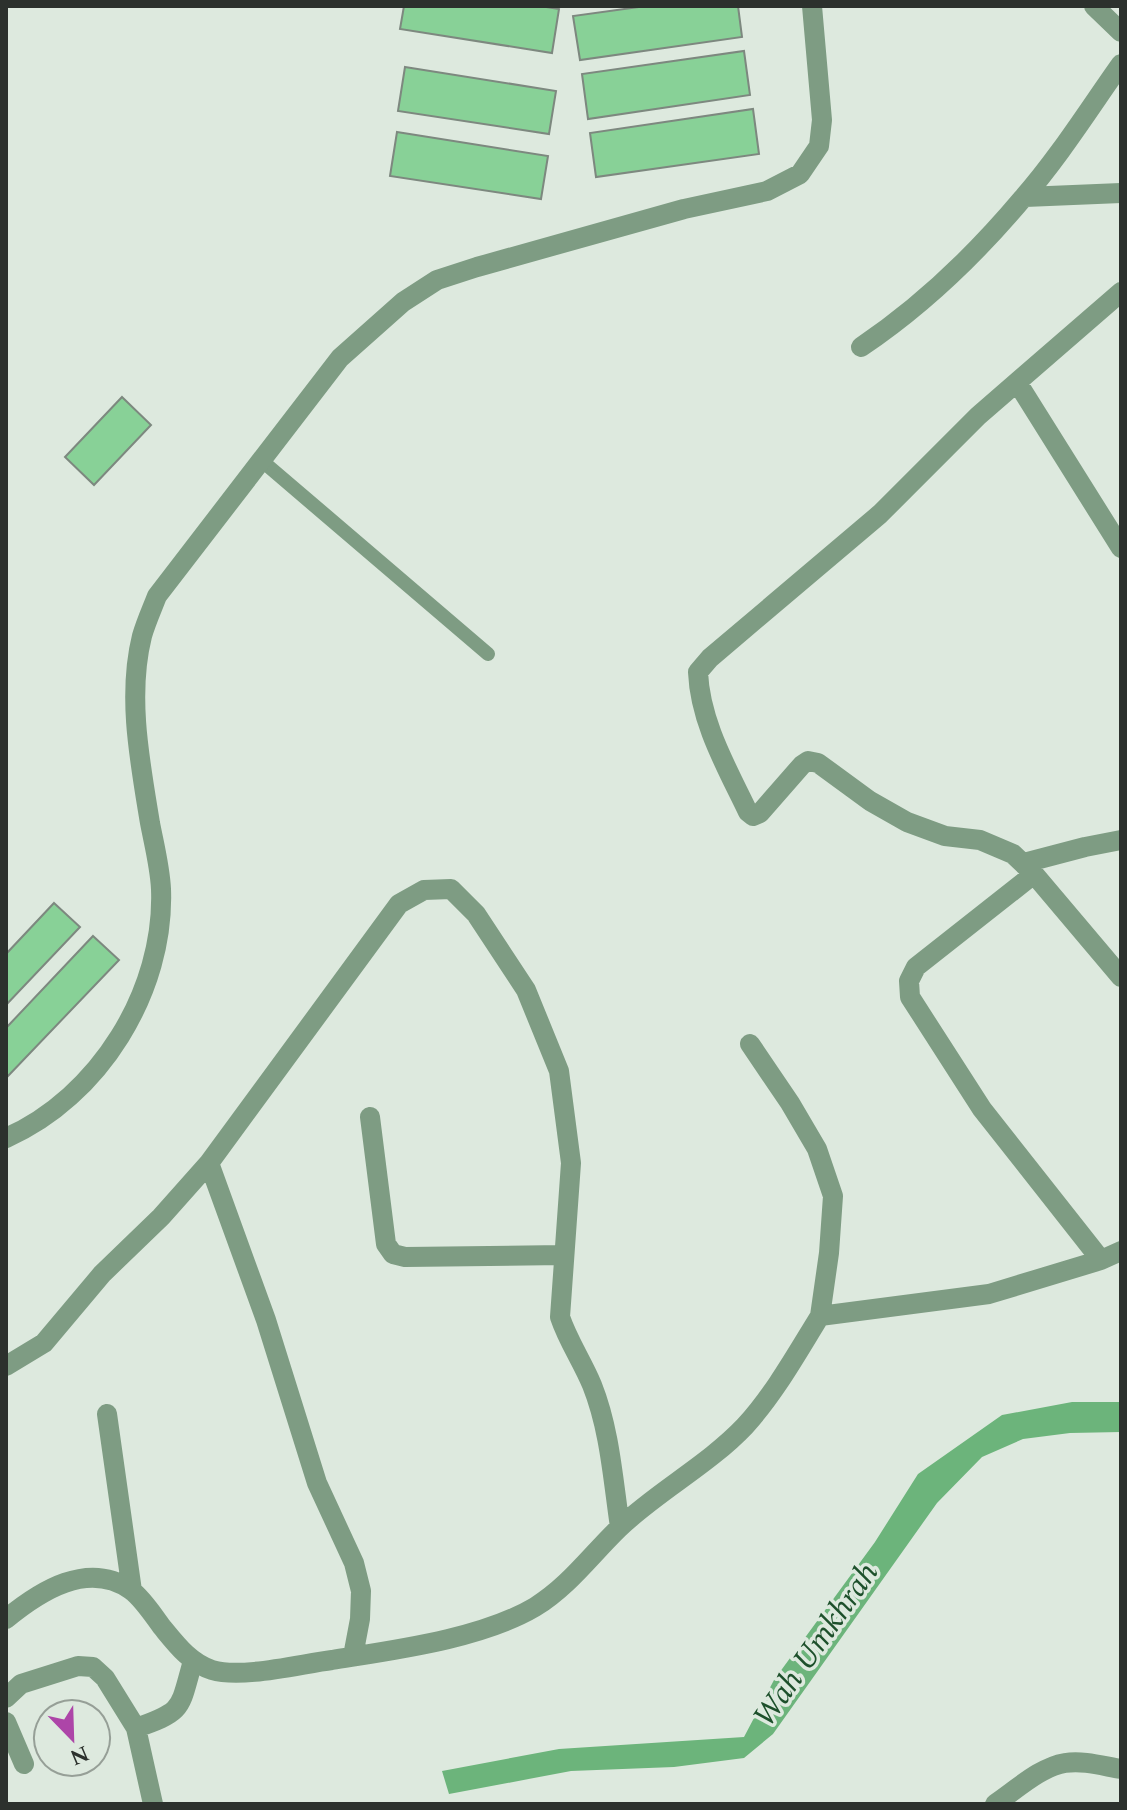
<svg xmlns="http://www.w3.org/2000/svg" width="1127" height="1810" viewBox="0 0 1127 1810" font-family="Spectral,serif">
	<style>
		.water { fill: #6cb47b }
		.building { fill: #88d197; stroke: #7d887f; stroke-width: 2 }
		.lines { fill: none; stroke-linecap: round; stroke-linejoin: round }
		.service { stroke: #7e9c83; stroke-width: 14 }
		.minor { stroke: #7e9c83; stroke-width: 20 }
		.labels { text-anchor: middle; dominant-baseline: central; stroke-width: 7; stroke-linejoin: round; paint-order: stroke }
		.water-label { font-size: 32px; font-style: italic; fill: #1d502b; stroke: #dde9de }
	</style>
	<rect width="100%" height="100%" fill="#dde9de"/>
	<path class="water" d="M1072,1402H1121V1432L1070,1433L1023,1439L982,1457L937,1503L773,1734L744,1758L674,1767L571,1771L449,1794L442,1771L559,1749L744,1737L774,1680L875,1542L918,1474L1002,1415Z"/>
	<path class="building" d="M404,6H540L559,9L552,53L400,29Z
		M646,6H738L742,37L580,60L573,16Z
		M744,51L750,95L588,119L582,74Z
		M405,67L556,91L549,134L398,111Z
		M753,109L759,154L596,177L590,133Z
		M397,132L548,156L541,199L390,176Z
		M122,397L151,425L94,485L65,457Z
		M54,903L80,927L6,1005V954Z
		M93,936L119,960L8,1076L6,1074V1028Z"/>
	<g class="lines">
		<path class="service" d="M261,460L488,654"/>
		<path class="minor" d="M1094,6L1121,32
			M1025,197L1121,193
			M1121,292L978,416L880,514L710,658L698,672C700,722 727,768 748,812L753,816L760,813L802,765L808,761L818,763L870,801L907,822L945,836L980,840L1013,854L1034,874L1121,977
			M861,347C922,306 976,254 1023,198C1059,157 1089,109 1121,64
			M1017,382L1121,548
			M1024,863L1085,847L1121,840
			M1034,874L916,967L909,981L910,997L982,1109L1101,1260
			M750,1044L790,1103L817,1149L833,1196L829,1253L820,1316
			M370,1117L386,1244L393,1254L405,1257L563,1255
			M6,1138C99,1097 165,991 161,889C160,867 154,844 150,823C140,762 127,696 142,636C146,622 152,609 157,596L340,358L403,302L437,280L477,267L684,209L767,191L800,174L819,146L822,120L812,6
			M209,1163L266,1320L317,1483L354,1563L361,1591L360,1619L353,1656
			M6,1366L44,1343L102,1274L161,1217L209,1163L399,904L424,890L451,889L476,914L526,990L559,1071L571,1163L560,1317C568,1341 582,1361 592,1385C610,1430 613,1480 620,1527
			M107,1414L132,1591
			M6,1619C40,1591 88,1560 131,1590C143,1599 153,1615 162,1627C176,1644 190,1663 212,1670C242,1679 300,1664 332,1660C394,1650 481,1639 535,1607C569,1586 591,1555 619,1528C658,1491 708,1465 745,1426C775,1393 797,1353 820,1316L989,1294L1101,1260L1121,1251
			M6,1698L21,1684L78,1666L93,1667L105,1678L136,1728L153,1804
			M6,1722L24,1764
			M136,1728C185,1711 179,1709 193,1661
			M995,1804C1016,1790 1040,1767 1065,1763C1083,1760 1103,1766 1121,1769"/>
	</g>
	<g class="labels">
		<g class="water-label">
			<text transform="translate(816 1645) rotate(-55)">Wah Umkhrah</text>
		</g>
	</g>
	<rect width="1127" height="1810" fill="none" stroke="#2c312d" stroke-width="16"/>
	<g transform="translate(72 1738) rotate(157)"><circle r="38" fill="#dde9de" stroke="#969f97" stroke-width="2"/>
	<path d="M0-6L14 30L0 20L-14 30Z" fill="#ad45a8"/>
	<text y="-12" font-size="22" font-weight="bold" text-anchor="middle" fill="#2c312d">N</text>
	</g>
</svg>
